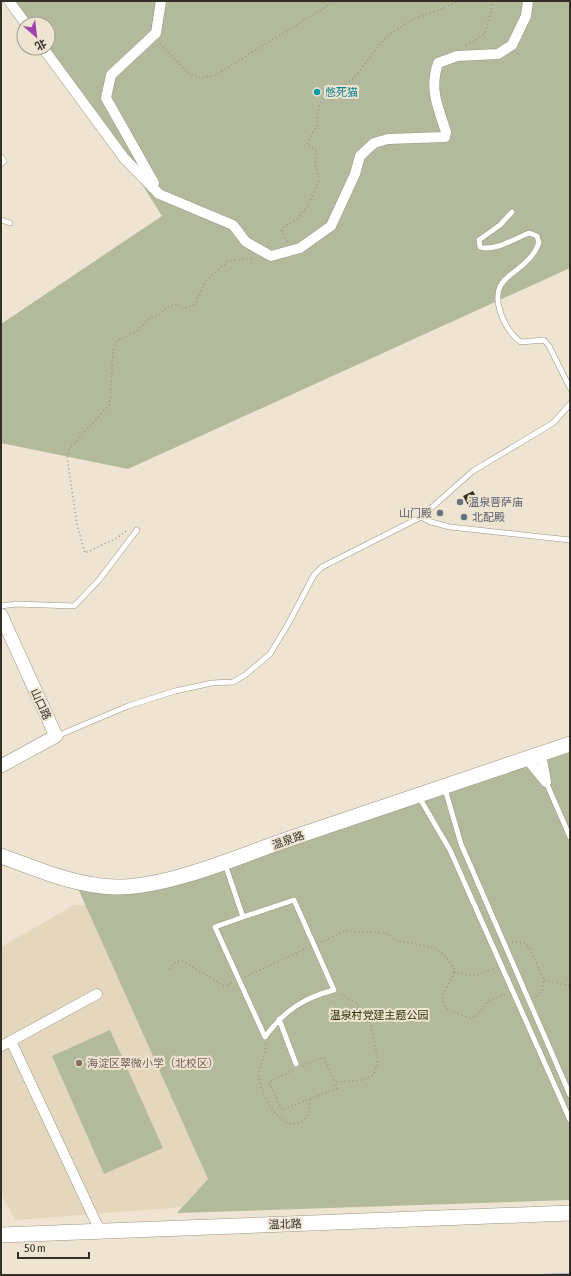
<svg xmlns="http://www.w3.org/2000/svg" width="571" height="1276" viewBox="0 0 571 1276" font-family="'Asap Condensed','Noto Sans SC',sans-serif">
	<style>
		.built { fill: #e4d7bd }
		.green { fill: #b2ba9b }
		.water { fill: #8caec4 }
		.building { fill: #3a3223 }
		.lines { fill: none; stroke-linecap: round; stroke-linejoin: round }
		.service-casing { stroke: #9c9381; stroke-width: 6 }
		.minor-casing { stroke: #9c9381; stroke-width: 11 }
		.tertiary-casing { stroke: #9c9381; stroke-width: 14 }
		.secondary-casing { stroke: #9c9381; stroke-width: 16 }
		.path { stroke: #989183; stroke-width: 1.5; stroke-dasharray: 1 3; stroke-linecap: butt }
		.service { stroke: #fff; stroke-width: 5 }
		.minor { stroke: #fff; stroke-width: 10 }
		.tertiary { stroke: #fff; stroke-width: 13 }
		.secondary { stroke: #fff; stroke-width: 15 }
		.culture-dot { fill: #0f9aa8; stroke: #eee4d1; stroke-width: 1.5 }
		.worship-dot { fill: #6b7280; stroke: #eee4d1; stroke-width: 1.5 }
		.education-dot { fill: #8d6e63; stroke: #eee4d1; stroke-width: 1.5 }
		.labels { text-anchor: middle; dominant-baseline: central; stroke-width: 4; stroke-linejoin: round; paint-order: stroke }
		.culture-label { font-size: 11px; fill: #0d838f; stroke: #eee4d1; text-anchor: start }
		.worship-label { font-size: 11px; fill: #5b616d; stroke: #eee4d1; text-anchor: start }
		.street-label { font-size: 11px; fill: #332f28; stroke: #eee4d1 }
		.park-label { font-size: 11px; fill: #2a3207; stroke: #eee4d1 }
		.education-label { font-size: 11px; fill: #785e54; stroke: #eee4d1; text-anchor: start }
	</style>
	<rect width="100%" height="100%" fill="#eee4d1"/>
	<path class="built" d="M74,905H86L208,1179L182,1207L16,1220L1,1195V947Z"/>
	<path class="green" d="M15,1H570V268L128,469L1,443V324L162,216L108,130L48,47V24H31Z
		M570,752V1200L177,1213L208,1179L76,884L143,892Z
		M110,1030L163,1148L104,1174L52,1056Z"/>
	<path class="water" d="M570,1273V1275H508Z"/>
	<path class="building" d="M473,491L480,504L470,509L463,496Z"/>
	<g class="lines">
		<defs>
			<path id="service" d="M1,157L4,161L1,164
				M512,212L500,225L479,240L480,247C494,252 516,238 529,233L537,236L539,243C537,246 536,251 533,254C517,277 488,276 501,314C505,325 511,335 521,342L544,340L549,346L570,388
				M1,220L10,223
				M421,517L431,522L450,527L570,540
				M1,606L16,604L74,606L99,580L137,530
				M57,736L128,706L175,691L212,683L233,682L245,675L270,654L287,626L314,575L322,567L421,517L473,471L553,423L570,404
				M546,782L570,837
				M445,789L461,844L570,1095
				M419,797L450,850L570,1120
				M225,864L243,917L215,927L265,1037C284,1011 303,998 334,990L294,900L243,917
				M279,1019L296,1064"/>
			<path id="minor" d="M9,1L26,24
				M43,48L124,158L159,194L233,225L246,242L271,256L300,248L331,226L355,174L360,156L374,143L388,139L445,137L446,132C438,106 429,91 438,63L457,56L498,54L512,45L526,16L528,1
				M154,183L106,98L111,75L156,33L161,1
				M527,759L546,782L541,754
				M11,1041L97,994
				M1,1046L11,1041L100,1231"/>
			<path id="tertiary" d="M1,615L56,736L1,766"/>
			<path id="secondary" d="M1,856C37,869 75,886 115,887C164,888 233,859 280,842C377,809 473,777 570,744
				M1,1235L570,1213"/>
		</defs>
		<use href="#service" class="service-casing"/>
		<use href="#minor" class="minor-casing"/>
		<use href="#tertiary" class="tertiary-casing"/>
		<use href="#secondary" class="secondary-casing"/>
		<path class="path" d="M160,44L188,73L200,78L214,76L335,1
			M466,46L485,34L492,5L491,1
			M287,242L282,231L284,226L296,220L308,206L319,180L315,164L317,151L307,144L317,125L318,107L324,97L354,78L386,37L413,19L439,10L458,1
			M126,531L117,538L85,553L77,525L67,456L70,448L110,404L113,350L117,341L137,331L150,318L159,315L167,307L177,304L184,309L195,304L205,282L228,261L254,258
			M321,942L345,931L387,933L395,940L435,948L446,957L454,968L453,976L442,996L444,1004L449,1010L469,1018L477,1016L488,1001L506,994
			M512,942L524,943L529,947L544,980L542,990L536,997
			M169,969L176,962L183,961L224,986L232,983
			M454,972L473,976L496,968
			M245,977L307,948
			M545,980L570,986
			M266,1044C266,1055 260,1064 259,1074C258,1091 280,1133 301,1122C304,1120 306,1117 308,1115L310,1099
			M302,1066L323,1057L335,1082L363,1080L373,1075L378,1063L371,1025L356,1003L341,994
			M293,1070L269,1082L282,1110L337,1088L335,1082"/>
		<use href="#service" class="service"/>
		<use href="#minor" class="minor"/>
		<use href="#tertiary" class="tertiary"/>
		<use href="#secondary" class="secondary"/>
	</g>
	<circle class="culture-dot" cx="317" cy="92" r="4"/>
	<g class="worship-dot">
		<circle cx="460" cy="502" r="4"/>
		<circle cx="440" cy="513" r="4"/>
		<circle cx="464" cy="517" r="4"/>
	</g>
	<circle class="education-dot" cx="79" cy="1063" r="4"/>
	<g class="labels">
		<g class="culture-label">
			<text x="325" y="92">憋死猫</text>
		</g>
		<g class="worship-label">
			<text x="468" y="502">温泉菩萨庙</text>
			<text x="432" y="513" text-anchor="end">山门殿</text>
			<text x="472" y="517">北配殿</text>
		</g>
		<g class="street-label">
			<text transform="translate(41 704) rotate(65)">山口路</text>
			<text transform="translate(288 840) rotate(-19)">温泉路</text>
			<text transform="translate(285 1224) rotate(-2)">温北路</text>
		</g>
		<g class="park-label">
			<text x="379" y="1015">温泉村党建主题公园</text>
		</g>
		<g class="education-label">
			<text x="87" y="1063">海淀区翠微小学（北校区）</text>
		</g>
	</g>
	<rect width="571" height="1276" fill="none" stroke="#332f28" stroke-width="4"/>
	<g transform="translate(36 36) rotate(152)"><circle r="19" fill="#eee4d1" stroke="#a39c8d"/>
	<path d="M0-3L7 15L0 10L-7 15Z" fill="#a244ad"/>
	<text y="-6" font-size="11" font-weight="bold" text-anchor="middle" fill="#332f28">北</text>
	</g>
	<path d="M18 1252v6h71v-6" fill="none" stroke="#332f28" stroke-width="2"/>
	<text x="24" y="1252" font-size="12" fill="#332f28" stroke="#eee4d1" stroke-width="3" paint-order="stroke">50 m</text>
</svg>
